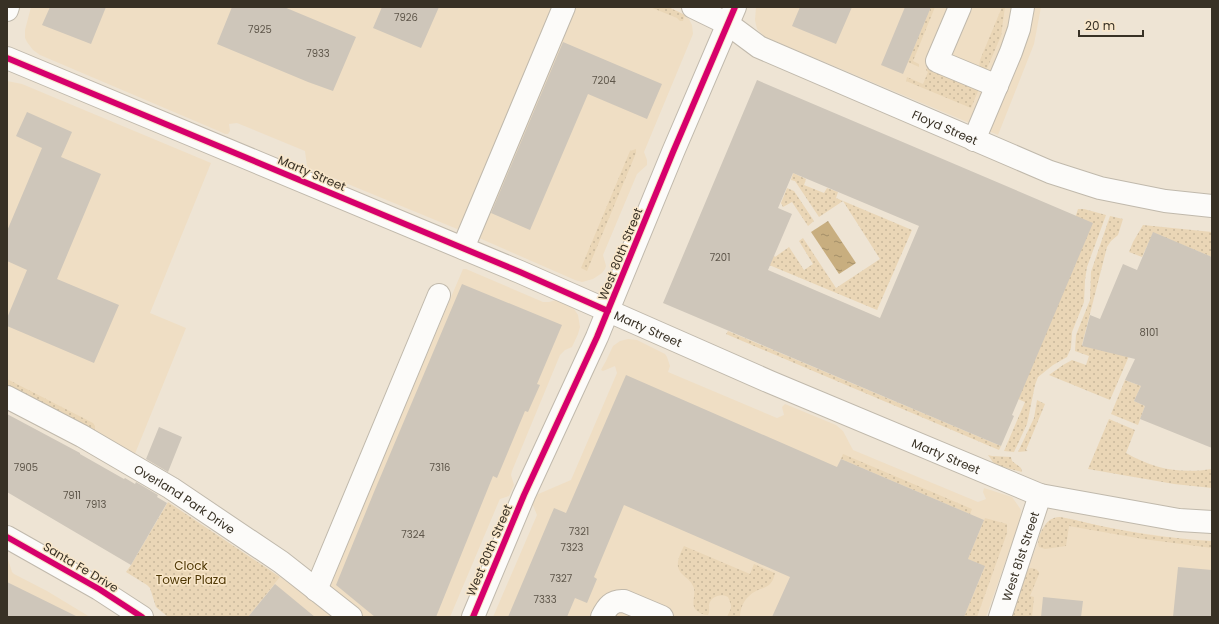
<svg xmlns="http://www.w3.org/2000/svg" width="1219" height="624" viewBox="0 0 1219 624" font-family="Poppins,sans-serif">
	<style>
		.built { fill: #efdec4 }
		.grass { fill: url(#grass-dots) }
		.water { fill: url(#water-ripples) }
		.building { fill: #cec6ba; fill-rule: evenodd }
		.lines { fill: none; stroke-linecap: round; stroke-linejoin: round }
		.minor-casing { stroke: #c0b9ac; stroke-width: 24 }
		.major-casing { stroke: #c0b9ac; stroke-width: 24 }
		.minor { stroke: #fcfbf9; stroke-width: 22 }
		.major { stroke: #fcfbf9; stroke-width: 22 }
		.cycleway-casing { stroke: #f9e7ca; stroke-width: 8 }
		.cycleway { stroke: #d6006c; stroke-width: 6 }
		.labels { text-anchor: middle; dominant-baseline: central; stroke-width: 3; stroke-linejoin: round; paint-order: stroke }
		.number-label { font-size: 10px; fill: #5e564a }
		.street-label { font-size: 12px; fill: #383125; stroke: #f9e7ca }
		.park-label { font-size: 12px; fill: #4f3704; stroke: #f9e7ca }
	</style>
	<defs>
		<pattern id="grass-dots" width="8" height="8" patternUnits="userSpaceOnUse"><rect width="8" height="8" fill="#ead6b6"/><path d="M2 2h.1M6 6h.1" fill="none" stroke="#c9b89c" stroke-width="1.8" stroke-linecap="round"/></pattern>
		<pattern id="water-ripples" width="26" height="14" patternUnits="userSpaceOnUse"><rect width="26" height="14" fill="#c8ae7f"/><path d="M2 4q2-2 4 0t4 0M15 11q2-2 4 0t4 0" fill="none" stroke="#a38e68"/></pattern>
	</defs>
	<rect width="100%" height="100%" fill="#eee4d4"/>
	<path class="built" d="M31,7H668L679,12L689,19L692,25L693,34L644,152L647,160V165L637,174L603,255L606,266L605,269L602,273L593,279L582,282L575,280L479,238L309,168L307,166L305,151L237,123L229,124L230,131L228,134H225L221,132L40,55L33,50L27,42L25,38V30Z
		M756,7H1041L1034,44L998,135L765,37L757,29L756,25L755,20Z
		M7,81L22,84L211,163L150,313L186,328L132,461L7,392Z
		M463,269H466L543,302H549L556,300L566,303L574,309L578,315L580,327L578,334L572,347L565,350L560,355L512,471L511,475L514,485L509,496L500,499L499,501L450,617H363L330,591V582Z
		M628,339L637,340L665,354L667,357L670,366L668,372L777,418L784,415L782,407L785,404L836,425L843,431L853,450L978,502L986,499L983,492L984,488L1012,497L1017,504L1021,510L1020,520L986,617H493L537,515L532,503L536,495L571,480L617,373L615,366L603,371L601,370L602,368L606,361L613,346L620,341Z
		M1060,517L1110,528L1140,533L1190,540L1212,541V617H1011L1041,533L1046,524L1050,520Z
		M7,556L12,572L14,574L47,591L90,617H7Z
		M280,577L315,602L333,617H248Z"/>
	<path class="grass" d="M650,7H668L685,15L683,21H680L677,18Z
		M931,7H935L913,61L919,64V67L908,62Z
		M1002,7H1005L1001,36L985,73L979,67L980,60Z
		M928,67L979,89L971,108L906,81L907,77L923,84L928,72L926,70Z
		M636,149V153L587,271L581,268L630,151Z
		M793,173L806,179L804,185L824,193L827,188L838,192L836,198L912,230L877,310L762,262L772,252L775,257L789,247L804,270L813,264L799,241L803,238L836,288L880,259L843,201L819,217L795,181L791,180Z
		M787,188L794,191L814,221L808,226L792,202L783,207L781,203Z
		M1078,209H1084L1106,215L1087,267L1085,280L1084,302L1072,332L1071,348L1067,357L1053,365L1038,377L1035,385L1027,424L1014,452L1004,451L1025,402L1018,399Z
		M1110,216L1123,219L1118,235L1111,241L1107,247L1082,345L1129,356L1110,400L1049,375L1063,365L1072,360L1086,365L1089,356L1075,351L1076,335L1090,300L1091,272Z
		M1143,225L1212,232V257L1153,233L1142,257L1129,252L1133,242Z
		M728,331L1001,446L999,450L726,334Z
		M7,379L93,423L95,426V430L7,386Z
		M1125,380L1141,386L1134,401L1145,406L1138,425L1111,414Z
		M1037,400L1045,404L1026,450L1028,451L1018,452L1034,418Z
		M1109,419L1135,430L1126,453C1154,469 1180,474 1212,469V488L1174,484L1088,469Z
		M843,454L972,509L970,514L841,459Z
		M988,455L992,456L1011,457L1012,461L1021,468L1022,472L995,465Z
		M168,502L280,577L248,617H168L156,607L150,588L147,585L126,572L131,565Z
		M1060,517C1077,520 1094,525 1111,528C1144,535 1178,539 1212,541V548L1143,539L1069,526L1066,546L1045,549L1039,547C1036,539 1043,525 1050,520C1053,518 1056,517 1060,517Z
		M985,518L1007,524V533L977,617H964L985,567L968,559Z
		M684,546L750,574L754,564L775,573C774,577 773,581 770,584C766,588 760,589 756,591C746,596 740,606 740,617H727C731,608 733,608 728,597C721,593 711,596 709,605C709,609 710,611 708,615C704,615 699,613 696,610C690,604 697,594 693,586C690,578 680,576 678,567C677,560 681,552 684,546Z
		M1031,568L1036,569L1039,572V574L1030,596L1034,597L1032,617H1011L1028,569Z"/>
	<path class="water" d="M828,221L856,263L839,274L811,232Z"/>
	<path class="building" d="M50,7H106L91,44L42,25Z
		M232,7H284L356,37L333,91L308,82L217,44Z
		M382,7H439L421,48L373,28Z
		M800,7H852L836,44L792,26Z
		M905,7H931L903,74L881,65Z
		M563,42L662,84L647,119L588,94L530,230L491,213Z
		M757,80L1093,223L1012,415L1014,416L1001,446L663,303ZM793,173L919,226L880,318L768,270L792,214L778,208Z
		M27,112L72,132L61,157L101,174L57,279L119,305L94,363L7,326V318L27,270L7,261V231L42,148L16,136Z
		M1153,232L1212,257V448L1140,419L1145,406L1134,401L1141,386L1125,380L1135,359L1082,346L1090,315L1100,319L1123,264L1137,270Z
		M462,284L562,325L537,384L540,385L528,412L525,411L497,478L493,476L436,617H375L336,585L374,492Z
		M626,375L837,467L841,459L984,520L968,559L985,566L964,617H772L790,577L624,505L594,577L597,579L587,603L575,598L567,617H508L554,508L566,513Z
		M7,414L80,453V454L124,479L125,478L135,484L136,482L158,495L157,497L167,503L131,565L7,492Z
		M159,427L182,437L168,472L146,459Z
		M1178,567L1212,570V617H1173Z
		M7,582L78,617H7Z
		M275,584L315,617H248Z
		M1043,597L1083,601L1081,617H1041Z"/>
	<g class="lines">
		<defs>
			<g id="minor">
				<path id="s1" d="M693,7L728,24L759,47L1050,172L1100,188L1165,201L1212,206"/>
				<path d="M960,7L937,61L997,86"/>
				<path id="s2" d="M7,58L520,272L770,382L1040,495L1179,520L1212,522"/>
				<path d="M974,140L1011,52L1019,29L1023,7"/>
				<path d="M463,248L564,7"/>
				<path id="s3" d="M7,397L82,436L171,488L281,562L351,617"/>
				<path d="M316,590L439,295"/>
				<path d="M473,617L524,495L597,337L673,152L735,7"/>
				<path d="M602,617C607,607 612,600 624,601L662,617"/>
				<path id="s4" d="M1000,617L1040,495"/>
			</g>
			<path id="major" d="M7,10L8,7
				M7,537L99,589L142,617"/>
		</defs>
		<use href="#minor" class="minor-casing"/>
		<use href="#major" class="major-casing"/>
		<use href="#minor" class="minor"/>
		<use href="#major" class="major"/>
		<defs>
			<path id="cycleway" d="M7,58L520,272L608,311
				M7,537L99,589L142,617
				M473,617L524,495L597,337L673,152L735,7"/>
		</defs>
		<use href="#cycleway" class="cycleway-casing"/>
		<use href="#cycleway" class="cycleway"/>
	</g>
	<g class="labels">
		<g class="number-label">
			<text x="406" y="17">7926</text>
			<text x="260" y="29">7925</text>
			<text x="318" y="53">7933</text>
			<text x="604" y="80">7204</text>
			<text x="720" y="257">7201</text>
			<text x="1149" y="332">8101</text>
			<text x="26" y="467">7905</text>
			<text x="440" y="467">7316</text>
			<text x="72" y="495">7911</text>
			<text x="96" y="504">7913</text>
			<text x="579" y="531">7321</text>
			<text x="413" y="534">7324</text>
			<text x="572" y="547">7323</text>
			<text x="561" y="578">7327</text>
			<text x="545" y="599">7333</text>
		</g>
		<g class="street-label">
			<text stroke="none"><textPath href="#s1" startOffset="280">Floyd Street</textPath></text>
			<text transform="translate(312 173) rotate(23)">Marty Street</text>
			<text transform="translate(620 254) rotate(-68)">West 80th Street</text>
			<text stroke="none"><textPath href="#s2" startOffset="696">Marty Street</textPath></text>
			<text stroke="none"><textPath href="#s2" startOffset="1020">Marty Street</textPath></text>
			<text stroke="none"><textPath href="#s3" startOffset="205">Overland Park Drive</textPath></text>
			<text transform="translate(489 550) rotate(-67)">West 80th Street</text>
			<text stroke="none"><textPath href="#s4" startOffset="64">West 81st Street</textPath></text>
			<text transform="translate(81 567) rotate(31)">Santa Fe Drive</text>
		</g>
		<g class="park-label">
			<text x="191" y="565">Clock<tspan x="191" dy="14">Tower Plaza</tspan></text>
		</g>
	</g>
	<rect width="1219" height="624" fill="none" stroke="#383125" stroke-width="16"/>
	<path d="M1079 30v6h64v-6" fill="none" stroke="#383125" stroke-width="2"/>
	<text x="1085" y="30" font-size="12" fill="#383125" stroke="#f9e7ca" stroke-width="3" paint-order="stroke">20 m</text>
</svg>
